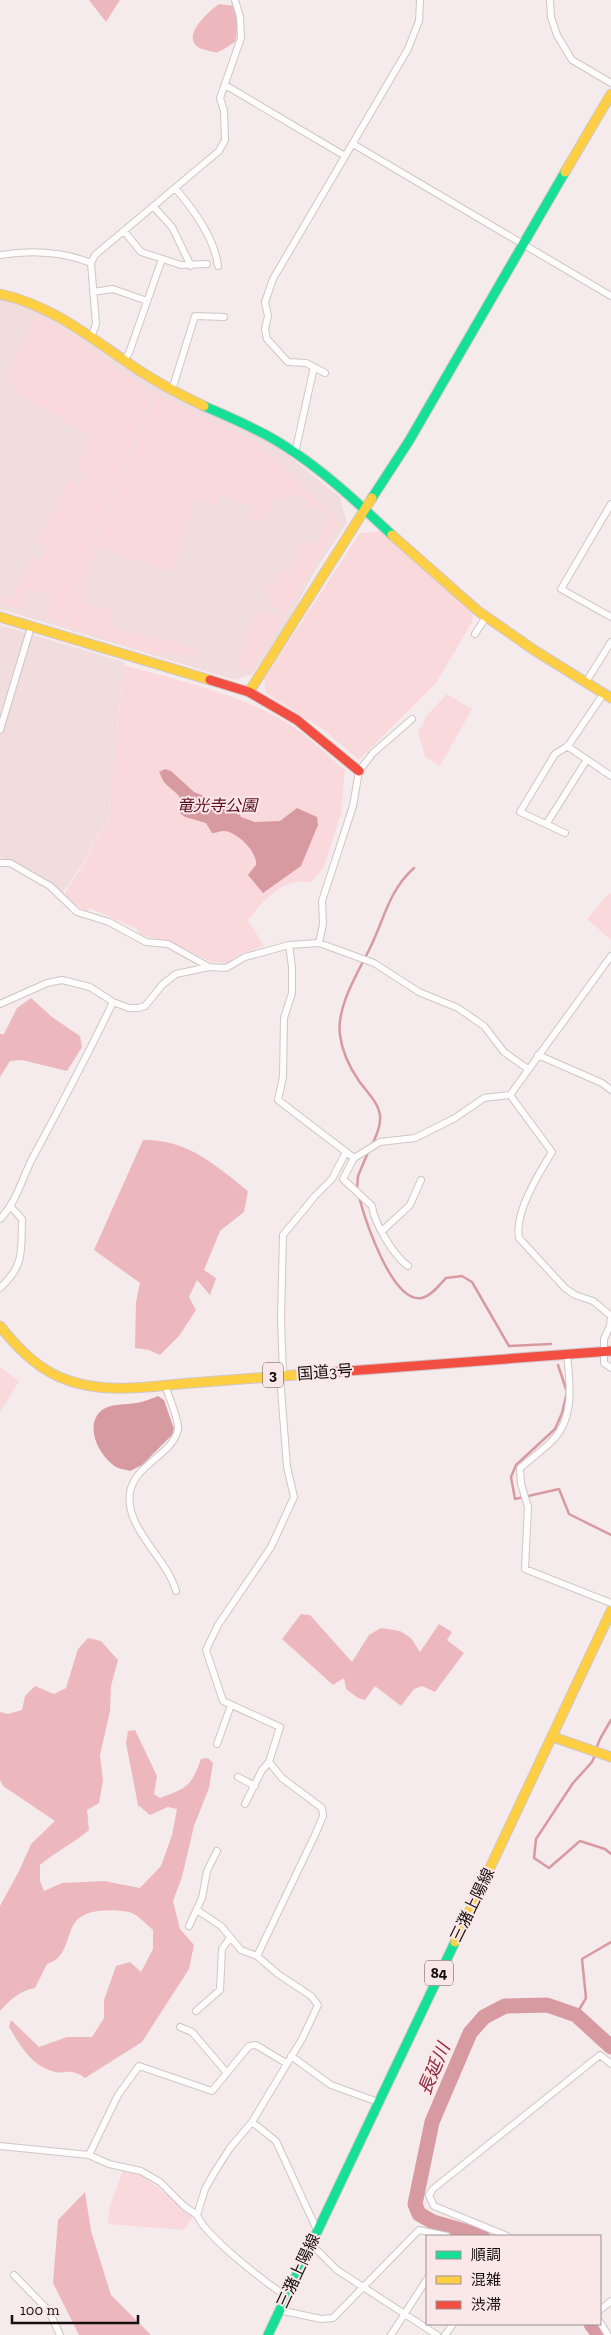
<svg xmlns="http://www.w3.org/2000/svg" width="611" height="2335" viewBox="0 0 611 2335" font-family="'Zilla Slab','Noto Sans JP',serif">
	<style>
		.built { fill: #f1ddde }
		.green { fill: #f9d9dc }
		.forest { fill: #ecb8bd }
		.water { fill: #d89aa1 }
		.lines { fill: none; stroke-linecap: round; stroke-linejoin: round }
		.stream { stroke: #d89aa1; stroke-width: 2.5 }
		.river { stroke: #d89aa1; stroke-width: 15 }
		.street-casing { stroke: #cfc6c7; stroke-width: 8 }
		.fast-casing { stroke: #cfc6c7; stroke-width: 11 }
		.slow-casing { stroke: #cfc6c7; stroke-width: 11 }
		.jam-casing { stroke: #cfc6c7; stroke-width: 11 }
		.street { stroke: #fefcfc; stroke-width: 6 }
		.fast { stroke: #16e098; stroke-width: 9 }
		.slow { stroke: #ffcf43; stroke-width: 9 }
		.jam { stroke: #f24e42; stroke-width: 9 }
		.labels { text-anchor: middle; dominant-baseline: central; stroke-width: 4; stroke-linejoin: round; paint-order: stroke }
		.shield { fill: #fae7e8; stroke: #5a5050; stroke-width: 1 }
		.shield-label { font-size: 15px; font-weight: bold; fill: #150f0f }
		.park-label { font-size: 16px; font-style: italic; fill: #5a0d20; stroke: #fae7e8 }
		.street-label { font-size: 16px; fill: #150f0f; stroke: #fae7e8 }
		.water-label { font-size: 18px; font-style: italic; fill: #8c273b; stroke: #fae7e8 }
	</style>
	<rect width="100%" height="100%" fill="#f6ebec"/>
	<path class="built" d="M0,299L48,315L74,329L146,381L265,440L285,453L340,497L347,523L315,571L288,621L251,676L248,675L235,680L0,609Z
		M0,625L124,662L108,822L98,834L83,863L63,893L53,884L23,866L0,857Z"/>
	<path class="green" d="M36,316L73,335L152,394L62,624L45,618L52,596L29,588L21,610L0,603V596L10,599L32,557L40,560L46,547L37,543L69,480L80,486L88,473L77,466L91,435L14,393L16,389L6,375Z
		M155,393L261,446L339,519V525L251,671L238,666L255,611L282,616L284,610L272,606L273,600L269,599L270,593L261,590L263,584L274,587L280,570L291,573L301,540L318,544L328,514L323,508L307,506L308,498L290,494L288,500L274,496L265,523L251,518L254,507L221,495L217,505L196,498L173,571L98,548L82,600L114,612L110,626L152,638L156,636L196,648L193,657L168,651L156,655L64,625Z
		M379,530L469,609L473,616L471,624L436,683L359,760L324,730L266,693L264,679L360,533L376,532Z
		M124,665C180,681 239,693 289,724C309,737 327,755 345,770L341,813L324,867L311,883C285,875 263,901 248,920L264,946L238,955L227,963L211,962L172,942L140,935L137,929L90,908L87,912L71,902L64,895L84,863L98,835L108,823Z
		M447,694L472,709L440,766L425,757L418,732L428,714Z
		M609,893L611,894V940L587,919Z
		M0,1367L19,1381L1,1411H0Z
		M123,2170L143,2176L194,2215L184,2230L108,2224L109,2208Z"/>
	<path class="forest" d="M89,0H120L106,22Z
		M219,4L234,6C237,19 239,29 235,42C230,45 223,50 218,52C213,53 207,50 202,49C177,39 209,11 219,4Z
		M31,998L52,1017L80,1036L82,1047L67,1071L22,1060L10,1061L0,1077V1034H4L17,1008Z
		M143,1140C188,1139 215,1165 248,1191L244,1212L220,1231L204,1270L216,1278L210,1295L197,1280L189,1297L196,1310L179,1336L160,1355L149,1350L135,1348L136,1302L140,1283L94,1250Z
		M301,1614L310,1615L352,1662L369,1635L381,1628L400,1631L411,1638L420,1652L439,1624L452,1632L447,1640L464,1653L435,1692L422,1686L414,1689L401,1706L375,1686L365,1700L358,1698L346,1689L344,1678L333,1685L282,1639Z
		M88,1638L101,1641L118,1660L111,1686L110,1711L100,1755L103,1781L99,1803L87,1810L89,1830C74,1843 55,1852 40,1865V1881L44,1891L62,1883L104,1881L140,1888L161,1866L172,1835L177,1809L168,1807L150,1815L138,1805L126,1743L128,1731L135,1730L157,1776L154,1794L160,1798C187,1788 191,1787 201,1759L208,1758L213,1763L209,1788L194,1826L182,1877L173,1901L180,1929L194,1945L189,1969L142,2042L85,2078C68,2066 66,2076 52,2071C31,2065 20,2045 9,2027L11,2020L39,2047L67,2037H92L104,2018V2000L116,1966L130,1962L141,1972L153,1949V1930C147,1925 139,1916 132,1913C118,1909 87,1908 76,1921C65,1935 69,1957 47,1964L35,1988C19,1991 11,1999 0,2011V1906L20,1869L31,1844L55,1821L3,1786L0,1780V1712L8,1714L22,1710L25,1696L35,1686L54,1694L66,1688L78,1649Z
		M85,2192L91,2231L111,2295L151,2335H79L53,2283L58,2220Z"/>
	<path class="water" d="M165,769L171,771L194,792L209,798L218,807H236L241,817L255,822L280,821L297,808L317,817L318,825L301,866L263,893L248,875L256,865C258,853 238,832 224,831C221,831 216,833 212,833L206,823L185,817L180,813C183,792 177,796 165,783C162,780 161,775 159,772Z
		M158,1396L164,1400L174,1429L172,1435L142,1465L130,1471C124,1469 117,1469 112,1464C98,1453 84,1425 102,1410C112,1403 125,1405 136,1403C143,1402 151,1399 158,1396Z"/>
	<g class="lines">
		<path class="stream" d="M372,1145C376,1136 381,1126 380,1116C379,1103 366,1091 359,1081C350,1068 342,1051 340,1035C336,1008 357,974 369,950C384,921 388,891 414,868
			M357,1189L358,1176L369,1150
			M359,1197C365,1219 392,1304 422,1298C432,1296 440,1284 446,1278L462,1276L472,1282L509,1346L551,1344
			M558,1365L567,1392L562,1413L555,1429L516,1465L511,1477L515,1499L559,1489L569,1514L611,1535
			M596,1749L600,1739L611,1720
			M595,1755L592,1762L573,1783L536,1839L534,1858L549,1868L580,1841L605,1849L611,1854
			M576,2015L586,1998L582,1959L611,1942"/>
		<path class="river" d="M482,2236L433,2222L419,2214L415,2204L432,2122L470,2033L484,2017L505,2006L547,2005L576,2015L611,2047
			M591,2324L599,2335"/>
		<defs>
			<path id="street" d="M550,0L551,17L557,35L572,60L611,83
				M225,85L345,156
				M353,144L611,296
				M175,188C194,210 214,237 218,266
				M153,206L172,227L191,266
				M124,231L141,252L181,265L207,264
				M0,255C32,250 61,251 91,263
				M93,292L113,289L147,301
				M92,335L96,324L91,263L95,255L219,151L225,140L224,111L220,98L241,38L240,17L235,0
				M124,360L129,353L162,259
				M325,373L306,363L288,362L267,339L265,329L268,316L265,302L273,279L408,49L419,21L420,0
				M172,390L195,316L224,317
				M295,453L314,367
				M611,504L561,589L611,617
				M475,634L486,617
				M586,682L611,642
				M0,730L31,627
				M567,746L611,776
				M547,823L586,761
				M565,833L520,812L555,754L568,746L604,693
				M0,863H10L50,886L77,912L109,922L146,942L168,944L209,967
				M319,943L323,924L322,901L353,806L359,771L373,753L412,719
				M289,945L292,967V993L284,1018L283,1077L278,1100L354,1158
				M0,1004L47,983L62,980L90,987L113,1002L129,1008H138L145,1006L163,984L176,974L209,967L226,968L245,957L289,945L319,943L374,963L419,992L458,1008L484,1026L504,1052L528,1069
				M538,1055L602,1083L611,1090
				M510,1095L552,1152C539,1173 514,1213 519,1238L565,1288L575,1295L593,1301L611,1316L610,1326L604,1339V1363L611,1368
				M0,1219C16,1203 22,1179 32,1159C60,1107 88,1055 113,1002
				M382,1231L410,1205L421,1180
				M408,1266C394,1256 374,1223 372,1206L343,1179L354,1158L380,1142L415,1138L455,1118L484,1098L510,1095L611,956
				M0,1288C25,1265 21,1251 22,1219L11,1207
				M567,1354C570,1383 575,1417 553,1440C543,1450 531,1459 520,1468L521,1484L528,1507L525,1569L611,1603
				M283,1375L281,1319L283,1235L315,1196L332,1179L346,1152
				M165,1385C168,1395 179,1419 178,1429C174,1454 135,1464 130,1492C124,1528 167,1558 176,1591
				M217,1744L231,1705
				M238,1777L255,1786
				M245,1804L262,1770L269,1762
				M197,1910L221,1926L241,1950L257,1956L278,1974L311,1996L318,2005L302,2039L252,2122L230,2148L214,2173L205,2189L197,2215C206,2237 265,2282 286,2296
				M189,1926L202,1898L207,1871L217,1851
				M257,1956L315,1835L323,1816L322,1808L282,1778L269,1762L280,1727L223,1701L206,1650L218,1625L271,1547L294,1497L287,1467L280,1376
				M196,2011L220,1990L222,1949L230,1938
				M180,2027L192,2032L227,2073
				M291,2056L331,2085L378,2102
				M252,2122L276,2141L317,2230
				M0,2146L89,2155L109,2164L141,2171L160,2182L184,2206L197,2215
				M89,2155L118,2095L139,2066L212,2091L249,2046L256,2045L286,2063
				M507,2236L434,2206L429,2195L433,2189L600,2055L611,2064
				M311,2244L337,2270L437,2335
				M14,2275L49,2311L60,2335
				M279,2310L321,2319L333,2318L419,2230L447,2236
				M600,2310L611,2301
				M600,2322L608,2335
				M391,2335L427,2279
				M445,2335L453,2324"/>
			<path id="fast" d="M204,406C229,417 256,428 280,443C321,468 357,502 392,535
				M372,498L409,441L565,172
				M268,2335L455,1942"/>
			<path id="slow" d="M565,172L611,94
				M0,294C54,306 92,339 137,369C158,383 181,395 204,406
				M392,535L478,611L534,650L611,698
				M0,617L210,680
				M249,692L372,498
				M0,1326C19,1350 41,1372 70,1381C108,1394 152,1386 191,1383C239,1379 287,1376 335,1372
				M553,1737L611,1757
				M455,1942L611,1611"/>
			<path id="jam" d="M210,680L249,692L297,720L359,771
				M335,1372L611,1351"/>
		</defs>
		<use href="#street" class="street-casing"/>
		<use href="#fast" class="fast-casing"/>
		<use href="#slow" class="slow-casing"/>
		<use href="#jam" class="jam-casing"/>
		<use href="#street" class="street"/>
		<use href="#fast" class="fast"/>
		<use href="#slow" class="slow"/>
		<use href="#jam" class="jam"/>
	</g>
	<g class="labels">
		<g class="shield">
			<rect x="263" y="1362.5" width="20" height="25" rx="4"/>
			<rect x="425" y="1960.5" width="28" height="25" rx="4"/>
		</g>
		<g class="shield-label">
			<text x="273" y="1375">3</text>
			<text x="439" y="1973">84</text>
		</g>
		<g class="park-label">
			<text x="217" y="805">竜光寺公園</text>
		</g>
		<g class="street-label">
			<text transform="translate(325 1372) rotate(-4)">国道3号</text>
			<text transform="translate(472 1905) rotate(-64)">三潴上陽線</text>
			<text transform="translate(298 2271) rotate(-65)">三潴上陽線</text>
		</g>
		<g class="water-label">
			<text transform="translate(434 2069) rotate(-67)">長延川</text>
		</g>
	</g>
	<rect x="426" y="2235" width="175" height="90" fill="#fae7e8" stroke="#9e9191"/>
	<rect x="436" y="2251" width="25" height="8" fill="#16e098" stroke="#9e9191"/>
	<text x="471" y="2260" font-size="15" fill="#150f0f">順調</text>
	<rect x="436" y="2276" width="25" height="8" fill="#ffcf43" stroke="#9e9191"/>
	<text x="471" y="2285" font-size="15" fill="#150f0f">混雑</text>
	<rect x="436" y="2301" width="25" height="8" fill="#f24e42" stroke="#9e9191"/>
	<text x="471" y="2310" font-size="15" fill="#150f0f">渋滞</text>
	<path d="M12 2315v8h126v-8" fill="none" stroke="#150f0f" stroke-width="2.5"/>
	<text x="20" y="2315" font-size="15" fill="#150f0f" stroke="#fae7e8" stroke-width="4" paint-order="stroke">100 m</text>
</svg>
